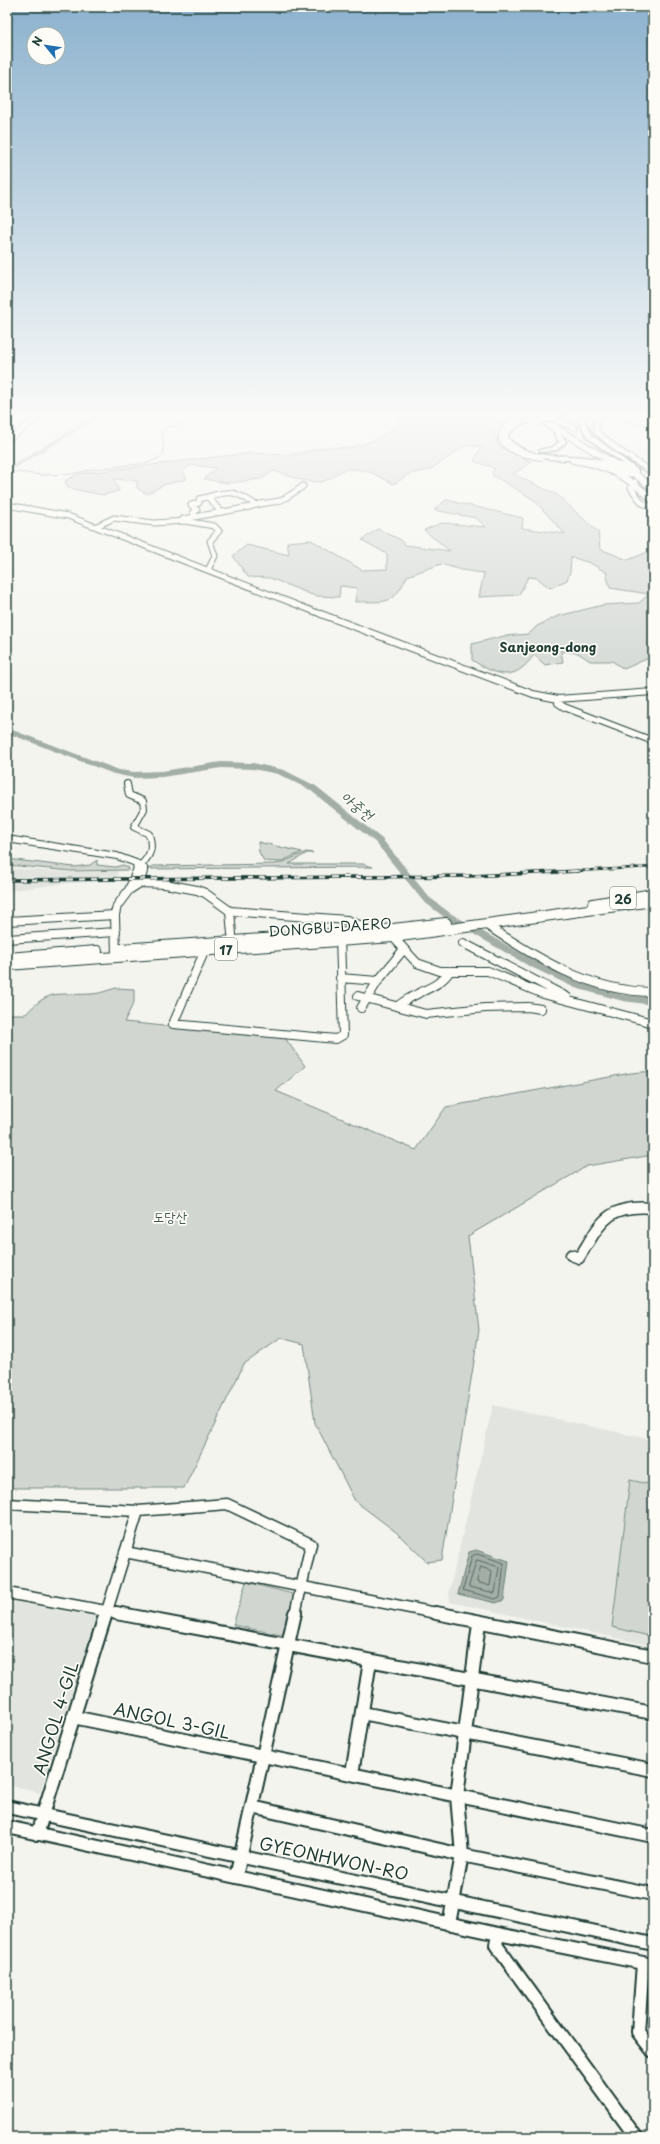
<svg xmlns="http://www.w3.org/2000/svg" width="660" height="2144" viewBox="0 0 660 2144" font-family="'Playpen Sans','Poor Story',sans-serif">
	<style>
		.built { fill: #e2e5df }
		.green { fill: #d1d6d1; stroke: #788a82 }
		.water { fill: #a3aea7; stroke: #6e8179 }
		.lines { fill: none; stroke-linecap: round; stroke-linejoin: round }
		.shore { stroke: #546a62; stroke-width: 1 }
		.stream { stroke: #6e8179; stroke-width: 1 }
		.river { fill: #a3aea7; fill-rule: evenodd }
		.minor-tunnel { stroke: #c9cfca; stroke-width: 5; stroke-dasharray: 5 2.5; stroke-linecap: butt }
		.minor-far4-casing { stroke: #1f3d34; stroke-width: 7 }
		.minor-far3-casing { stroke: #1f3d34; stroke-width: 8 }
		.minor-far2-casing { stroke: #1f3d34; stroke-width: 10 }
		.minor-far1-casing { stroke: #1f3d34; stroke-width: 13 }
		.minor-casing { stroke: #1f3d34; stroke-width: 16 }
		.major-far1-casing { stroke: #1f3d34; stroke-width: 8 }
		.major-casing { stroke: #1f3d34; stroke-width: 12 }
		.highway-casing { stroke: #1f3d34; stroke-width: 3 }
		.minor-far4 { stroke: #fdfcf7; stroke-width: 5 }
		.minor-far3 { stroke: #fdfcf7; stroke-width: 6 }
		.minor-far2 { stroke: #fdfcf7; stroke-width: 8 }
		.minor-far1 { stroke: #fdfcf7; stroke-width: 10 }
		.minor { stroke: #fdfcf7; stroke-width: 12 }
		.major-far1 { stroke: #fdfcf7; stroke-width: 6 }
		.major { stroke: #fdfcf7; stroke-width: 10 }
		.highway { fill: #fdfcf7; fill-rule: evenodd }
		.rail-far1-casing { stroke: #1f3d34; stroke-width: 2.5 }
		.rail-casing { stroke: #1f3d34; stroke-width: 3.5 }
		.rail-far1 { stroke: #fdfcf7; stroke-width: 1.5; stroke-dasharray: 4.5; stroke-linecap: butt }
		.rail { stroke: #fdfcf7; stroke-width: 2; stroke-dasharray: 6; stroke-linecap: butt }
		.highway-bridge-casing { stroke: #1f3d34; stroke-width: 9; stroke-linecap: butt }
		.highway-bridge { stroke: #fdfcf7; stroke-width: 7 }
		.labels { text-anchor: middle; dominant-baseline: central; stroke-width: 3.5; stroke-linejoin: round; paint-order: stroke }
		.far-quarter-label { font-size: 13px; font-weight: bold; fill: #1f3d34; stroke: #fdfcf7 }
		.shield { fill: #fdfcf7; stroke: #62766e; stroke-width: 1 }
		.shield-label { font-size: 13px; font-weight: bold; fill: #1f3d34 }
		.street-label { font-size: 14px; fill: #1f3d34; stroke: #fdfcf7 }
		.park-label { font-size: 14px; fill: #435c53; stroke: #fdfcf7 }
		.water-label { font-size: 15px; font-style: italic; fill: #475f56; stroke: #fdfcf7 }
		.near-street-label { font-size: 17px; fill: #1f3d34; stroke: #fdfcf7 }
	</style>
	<rect width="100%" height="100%" fill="#f4f4ef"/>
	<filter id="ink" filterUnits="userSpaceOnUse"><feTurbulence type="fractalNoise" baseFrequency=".025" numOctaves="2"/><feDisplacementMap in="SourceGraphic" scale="8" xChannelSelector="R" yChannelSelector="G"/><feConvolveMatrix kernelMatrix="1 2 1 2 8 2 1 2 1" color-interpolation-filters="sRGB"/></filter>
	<g filter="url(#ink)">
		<path class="built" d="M7,868L67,872L118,871L117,881L68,883L7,891Z
			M493,1405L653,1440V1646L450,1602L449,1592Z
			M7,1600L97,1617L40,1793L7,1785Z"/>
		<path class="green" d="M402,414H507L509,419L494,432L499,447L532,462L513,474L557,495L598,532L600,549L628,560L653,550V656L624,669L612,661H590L578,653L561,651L563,662L545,665L534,655C514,683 497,676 472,660V644L504,636L529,634L537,626L558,616L603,605L639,603L649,594L610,588L606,572L590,563L571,557L570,572L567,580L550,588L537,578L528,577L519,595L479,597L484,573L461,570L441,564L407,576C393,607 386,601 355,602L357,588L340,586L339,597L315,596L270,578L248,577L233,556L247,545L289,555L287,542L311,540L362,570L387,569V554L362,540L378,529L401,540L405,545L450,551L424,530L442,523L486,527L476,518L434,510L446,500L523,518L522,528L565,534L533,499L492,475L494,468L474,461L481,447L467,445L429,470L409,474L394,484C379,477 362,465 344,470C335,473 328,483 316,482C302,482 288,475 274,471L261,479L228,483L204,479L216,468L191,465L183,471L187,479L163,485L147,494L137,488V481L114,479L119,491L103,495L68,488L65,481L78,474L249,453L290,455L326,447L350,448L372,441L393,429Z
			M258,842L302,852L280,862L264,861L259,852Z
			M306,852L313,853H307L289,864H363L373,867L147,869L154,866L274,864L281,863Z
			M7,859L74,867L90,865L97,860V865L115,867L123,865L129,868V870L71,871L7,865Z
			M116,988L134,989V1002L124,1022L285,1038L305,1066L276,1091L416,1150L446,1107L631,1073L653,1071V1155L587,1166L468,1236L479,1330L442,1560L427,1562L396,1532L355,1501L315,1423L304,1344L281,1338L244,1364L184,1488H7V1014H26C50,987 59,996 91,994C99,994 108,990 116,988Z
			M630,1480L653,1485V1637L612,1627Z
			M246,1582L297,1595L286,1636L233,1625Z"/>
		<path class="water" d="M476,1550L509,1561L504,1600L496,1603L458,1594L469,1552Z"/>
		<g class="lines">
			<path class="shore" d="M477,1554L504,1563L500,1597L495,1599L463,1590L472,1556Z
				M477,1560L499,1567L495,1593L469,1587Z
				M481,1567L492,1571L490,1586L477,1582Z"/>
			<path class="stream" d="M606,414L622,421L653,426
				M7,471L43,475L71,474L94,469L148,463L159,458L164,452L162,432L165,428C206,418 247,414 290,414"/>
			<path class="river" d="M98,414H105L7,473V468Z
				M7,728L119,770L134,772L162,771L221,762L253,763L284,770L316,786L382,839L429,897L450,913L535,961L583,984L623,995L653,997V1005L623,1001L575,988L527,965L444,917L423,901L376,843L310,790L278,774L253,769L221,768L162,777L134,778L114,774L7,733Z"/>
			<path class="minor-tunnel" d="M575,428L592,432
				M628,472L645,469"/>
			<defs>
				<path id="minor-far4" d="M541,414L575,428
					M600,414L596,422L597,432L617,449L653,473
					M7,429L12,437
					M7,440L44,414
					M635,482L631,488L642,503L647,505
					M208,497L221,512
					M7,505L68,516L323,615
					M195,516L193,513L197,510L191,505L199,503V499C227,492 231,487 256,505
					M97,526L114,518L154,523L185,521
					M208,570L215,556L210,541L219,531L214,526L185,521L183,519L250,507C260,503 269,503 279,501C281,501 300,489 303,486"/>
				<path id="minor-far3" d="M321,614L533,694L558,699V703L564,707L653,741
					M558,699L653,692
					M127,784L129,795L143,801L144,809L134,827L149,834C153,848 151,855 141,865
					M7,839L117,856L136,863L137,872
					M138,864L144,868L143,872"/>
				<path id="minor-far2" d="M140,883L143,871
					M129,890L137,871
					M230,911L232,934
					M7,921L115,915
					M485,924C536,958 590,992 653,992
					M393,937L417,963L440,971H488L543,994L653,1023
					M7,939L116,932
					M463,943L567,997
					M205,950L173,1024L336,1039L343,1035L340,936
					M116,956L115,915L117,906L129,890L140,883L165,884L197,890L205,893L230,911L347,920L374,931
					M340,978L378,981L361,1008
					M378,981L404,949
					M358,996L426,1014L485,1008L528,1007L541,1009
					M398,1006C413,992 439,989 450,971"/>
				<path id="minor-far1" d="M571,1255L579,1258C601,1223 606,1204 653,1208
					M7,1504L138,1511L227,1504L311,1544L295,1614
					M125,1552L441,1614
					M7,1593L122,1614
					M106,1614L138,1511"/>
				<path id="minor" d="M116,1613L653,1713
					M436,1613L653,1656
					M362,1713L653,1770
					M73,1717L653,1836
					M352,1774L370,1661
					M7,1807L653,1944
					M252,1807L462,1855L653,1894
					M7,1827L498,1934L653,1965
					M37,1834L106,1613
					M236,1877L295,1613
					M449,1924L462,1855L457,1796L479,1623
					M498,1934L496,1945L636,2137
					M643,1963L638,2032L653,2051"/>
				<path id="major-far1" d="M519,414V419C480,441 515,453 541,457
					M533,414L627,471
					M573,460C605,464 630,478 653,500
					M623,465L653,488"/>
				<path id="major" d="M593,904L653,894
					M121,949L375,931L446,923
					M7,958L97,951
					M7,965L393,937L653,901"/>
				<path id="highway" d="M558,414H567L553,419L550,417Z
					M581,414H587L584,420L593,436L638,470V472H634L588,438L578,420Z
					M534,416C546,414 560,432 566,442L565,443L557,450L540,452V450L553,447L559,442L553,431L534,418Z
					M531,419L533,420V422L520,425L509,433L508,438C528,460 558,454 584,457C601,458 624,465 636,475C628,481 614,469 606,466C572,454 529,469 503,439V432L516,423Z"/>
			</defs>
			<use href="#minor-far4" class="minor-far4-casing"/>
			<use href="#minor-far3" class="minor-far3-casing"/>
			<use href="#minor-far2" class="minor-far2-casing"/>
			<use href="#minor-far1" class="minor-far1-casing"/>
			<use href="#minor" class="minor-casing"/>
			<use href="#major-far1" class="major-far1-casing"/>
			<use href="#major" class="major-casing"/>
			<use href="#highway" class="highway-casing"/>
			<use href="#minor-far4" class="minor-far4"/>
			<use href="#minor-far3" class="minor-far3"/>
			<use href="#minor-far2" class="minor-far2"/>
			<use href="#minor-far1" class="minor-far1"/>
			<use href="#minor" class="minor"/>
			<use href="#major-far1" class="major-far1"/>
			<use href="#major" class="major"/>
			<use href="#highway" class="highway"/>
			<defs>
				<path id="rail-far1" d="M558,872L653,867"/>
				<path id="rail" d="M7,880L470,876L579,871"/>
			</defs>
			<use href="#rail-far1" class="rail-far1-casing"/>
			<use href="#rail" class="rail-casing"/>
			<use href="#rail-far1" class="rail-far1"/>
			<use href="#rail" class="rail"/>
			<defs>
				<path id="highway-bridge" d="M533,422L553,417"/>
			</defs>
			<use href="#highway-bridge" class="highway-bridge-casing"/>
			<use href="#highway-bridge" class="highway-bridge"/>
		</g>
	</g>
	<linearGradient id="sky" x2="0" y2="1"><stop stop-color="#8cb2ce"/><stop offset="0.58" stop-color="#fafaf8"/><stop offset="1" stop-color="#fafaf8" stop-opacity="0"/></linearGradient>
	<rect width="660" height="714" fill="url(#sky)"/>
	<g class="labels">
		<g class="far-quarter-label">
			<text x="548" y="646">Sanjeong-dong</text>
		</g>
		<g class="shield">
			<rect x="610" y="887" width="26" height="22" rx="3"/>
			<rect x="215" y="938" width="22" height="22" rx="3"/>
		</g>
		<g class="shield-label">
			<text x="623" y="898">26</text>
			<text x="226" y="949">17</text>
		</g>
		<g class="street-label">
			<text transform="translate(330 927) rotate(-4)">DONGBU-DAERO</text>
		</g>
		<g class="park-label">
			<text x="170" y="1216">도당산</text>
		</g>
		<g class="water-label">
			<text transform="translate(358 805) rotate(39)">아중천</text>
		</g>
		<g class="near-street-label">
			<text transform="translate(55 1718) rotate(-73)">ANGOL 4-GIL</text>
			<text transform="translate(172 1720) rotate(12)">ANGOL 3-GIL</text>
			<text transform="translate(334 1858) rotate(12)">GYEONHWON-RO</text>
		</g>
	</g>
	<rect width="660" height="2144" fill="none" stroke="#fdfcf7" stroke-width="24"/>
	<rect x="12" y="12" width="636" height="2120" fill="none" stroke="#1f3d34" stroke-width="1.5" filter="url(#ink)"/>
	<g transform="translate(46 46) rotate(299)"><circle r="19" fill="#fdfcf7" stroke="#a4b0a9"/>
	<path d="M0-3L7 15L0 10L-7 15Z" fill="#1f6fb2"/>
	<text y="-6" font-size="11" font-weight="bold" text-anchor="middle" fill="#1f3d34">N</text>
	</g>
</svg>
